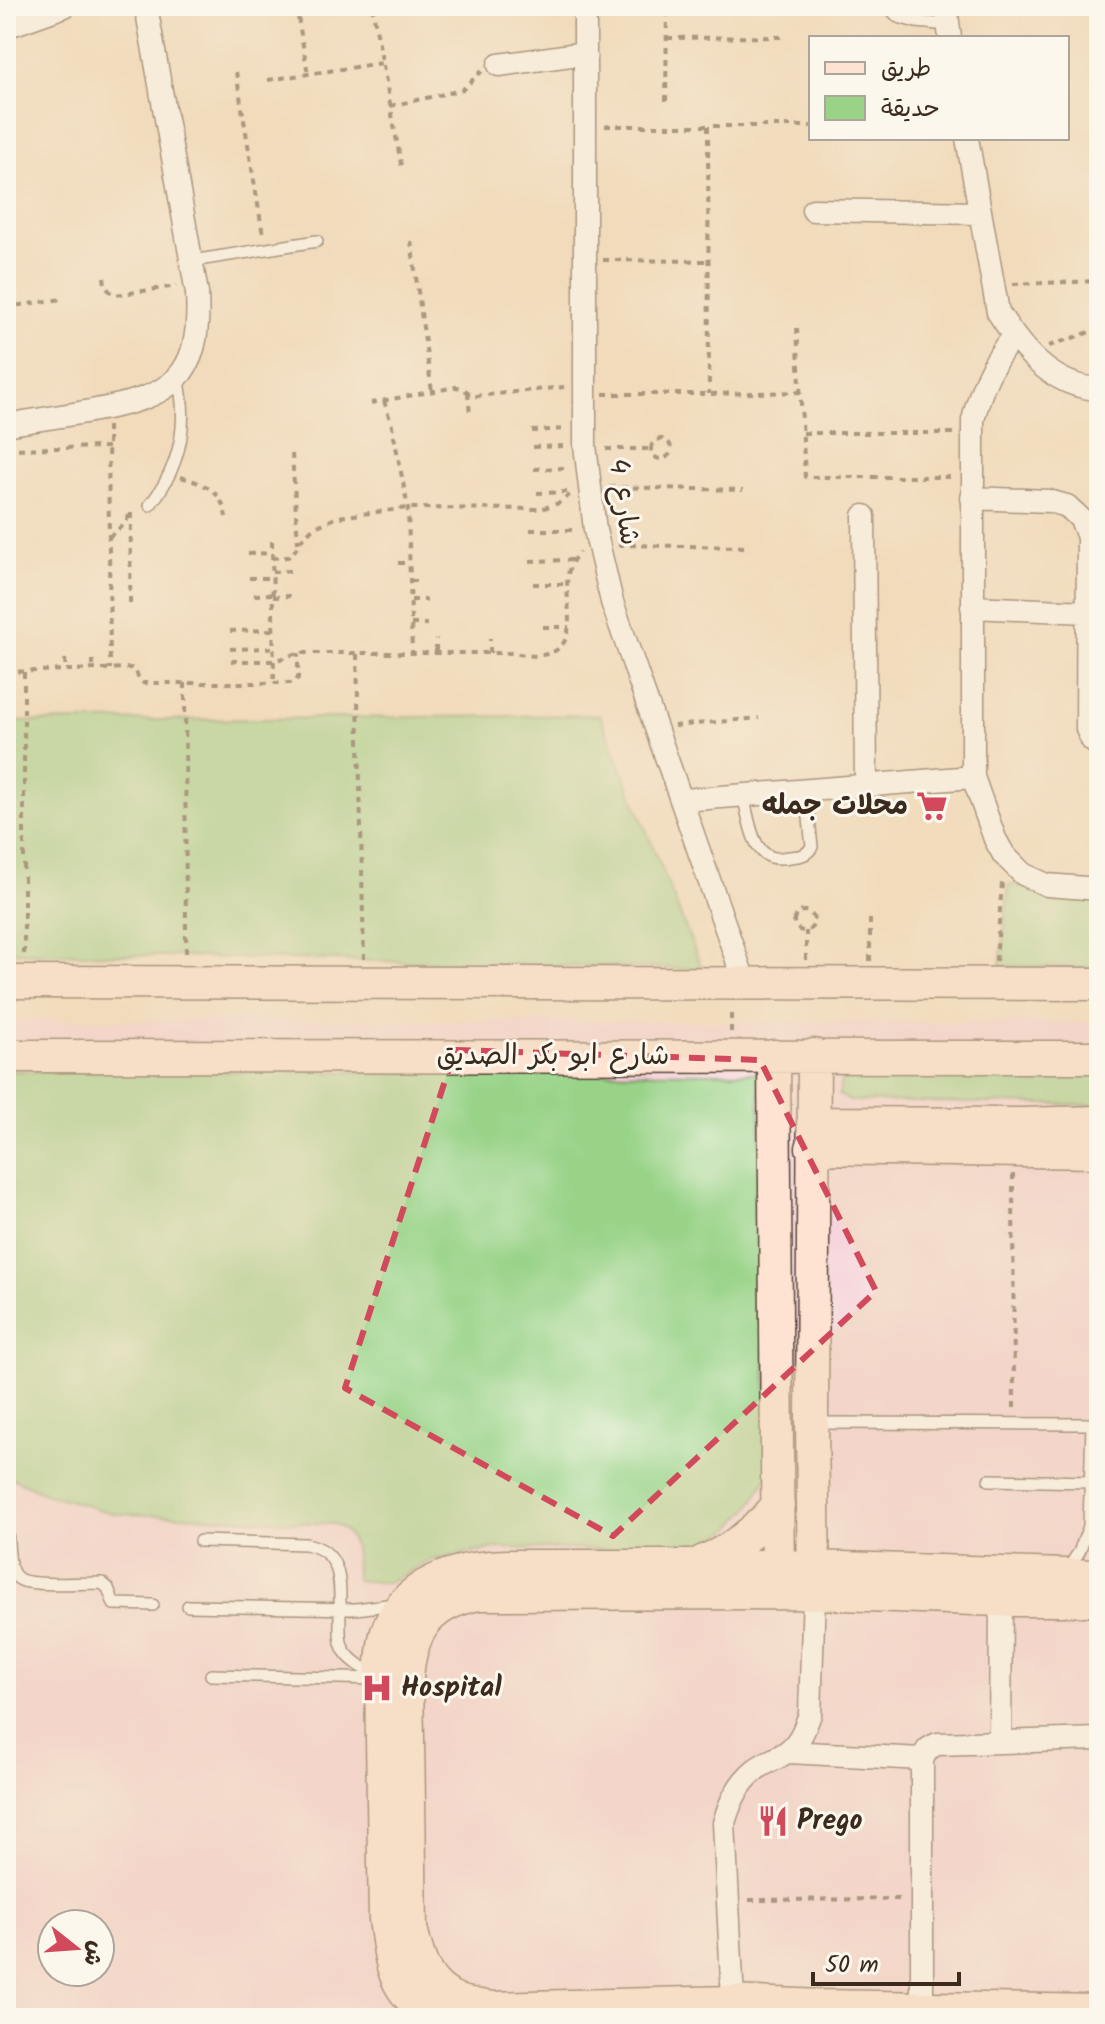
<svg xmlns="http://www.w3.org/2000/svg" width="1105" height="2024" viewBox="0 0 1105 2024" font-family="Kalam,'Playpen Sans Arabic',sans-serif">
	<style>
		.built { fill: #f5cfd9; fill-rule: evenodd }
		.green { fill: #98d388; stroke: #6a7e53; stroke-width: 2 }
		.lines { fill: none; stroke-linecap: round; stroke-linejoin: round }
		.lane-casing { stroke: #564536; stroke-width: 14 }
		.street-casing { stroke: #564536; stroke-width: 25 }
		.secondary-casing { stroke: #564536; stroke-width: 35 }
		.path { stroke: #564536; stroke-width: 4; stroke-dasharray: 6 6; stroke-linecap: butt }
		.lane { stroke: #fff; stroke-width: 11 }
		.street { stroke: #fff; stroke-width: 22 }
		.secondary { stroke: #fee3d2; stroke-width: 32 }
		.marked { fill: none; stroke: #d1495b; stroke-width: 6; stroke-dasharray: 16 10; stroke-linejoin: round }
		.labels { text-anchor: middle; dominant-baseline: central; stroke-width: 6; stroke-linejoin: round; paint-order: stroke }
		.street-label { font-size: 28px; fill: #3b2a1e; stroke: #fbf7ec }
		.poi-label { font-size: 28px; font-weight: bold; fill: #3b2a1e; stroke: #fbf7ec; text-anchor: start }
	</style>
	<rect width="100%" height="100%" fill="#fbf7ec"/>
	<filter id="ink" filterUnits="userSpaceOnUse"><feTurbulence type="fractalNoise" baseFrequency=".0125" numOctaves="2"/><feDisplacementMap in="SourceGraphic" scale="16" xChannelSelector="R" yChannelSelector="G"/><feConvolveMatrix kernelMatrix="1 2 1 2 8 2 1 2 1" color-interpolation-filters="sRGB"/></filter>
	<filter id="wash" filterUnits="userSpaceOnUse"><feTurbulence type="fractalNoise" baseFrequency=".006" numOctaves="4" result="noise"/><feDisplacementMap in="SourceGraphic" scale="32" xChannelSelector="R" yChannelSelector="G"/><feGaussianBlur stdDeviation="1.8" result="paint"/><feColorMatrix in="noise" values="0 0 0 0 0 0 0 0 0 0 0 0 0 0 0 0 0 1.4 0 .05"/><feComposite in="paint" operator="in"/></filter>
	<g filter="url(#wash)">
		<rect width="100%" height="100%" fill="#f1dbbb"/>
		<path class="built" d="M6,1020L1099,1022V2018H6ZM52,1924H100V1972H52Z"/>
		<path class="green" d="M600,715L702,969L6,952V722Z
			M1009,884L1099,899V968L1000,966Z
			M1099,1067V1105L850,1101L839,1095L842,1074L862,1068Z
			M6,1071L759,1073L768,1475L750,1507L730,1529L691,1551L497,1548L431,1560L387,1583L356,1580C355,1558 359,1534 334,1524L184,1516L115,1514L44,1493L6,1475Z"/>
	</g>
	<g filter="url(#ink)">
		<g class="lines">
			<defs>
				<path id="lane" d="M888,6L898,17L916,22L948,25
					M192,261L317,241
					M150,505C180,467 189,424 178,378
					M743,795C748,813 751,851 771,857C776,859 784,858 790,857C800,856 806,856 812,847L806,790
					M816,1423L1099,1424
					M989,1480L1090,1482
					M6,1520L10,1565C12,1571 14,1577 21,1580C33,1586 86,1583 102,1583L108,1588L114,1604L153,1605
					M200,1541L306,1544C347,1552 339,1590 340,1623C340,1631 339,1640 343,1648C349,1661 366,1669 377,1677
					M1067,1570L1079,1552L1089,1526L1092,1424
					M188,1606L356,1609L395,1604
					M211,1675L379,1679"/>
				<path id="street" d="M585,6V445L595,530L612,602L745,983
					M946,6L950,38
					M6,27L65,6
					M499,65L585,53
					M967,138L998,312C1021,349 1052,387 1099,389
					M813,210L980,213
					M1013,336C991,365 982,385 973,420V777L995,839L1004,855L1023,874L1047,885L1099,889
					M6,425C34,420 63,416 91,411C170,397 202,380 197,293L146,6
					M972,498L1049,501L1067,506L1081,519L1088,537L1087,729L1092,740L1099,746
					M864,516L866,785
					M972,607L1088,612
					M683,800L973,777
					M1000,1741L1001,1600
					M788,1752L922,1759
					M733,2002L724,1823C730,1802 738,1784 755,1770C765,1762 778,1759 788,1751C800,1742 805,1728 810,1714L814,1593
					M922,2008V1759L928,1749L937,1744L1099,1739"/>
				<path id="secondary" d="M6,982L1099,984
					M6,1056L1099,1057
					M774,1056L778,1586
					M813,1123L1021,1124L1099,1122
					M812,1148L1099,1152
					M702,1562C733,1550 757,1530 778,1505
					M814,1586L812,1423L814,1055
					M1099,1600H1001L814,1593L479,1594C430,1603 410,1630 407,1679L411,1928C418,1959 426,1988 459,2001C468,2004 480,2006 491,2008L733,2002L822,2006L1099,2011
					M435,2018C392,1991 392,1967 385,1920L381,1679C382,1665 382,1650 386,1635C402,1582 458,1567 507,1566H778L1099,1576"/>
			</defs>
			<use href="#lane" class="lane-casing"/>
			<use href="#street" class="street-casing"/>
			<use href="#secondary" class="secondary-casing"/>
			<path class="path" d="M296,6L308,74
				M372,6L402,169
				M393,6L405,10
				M652,6L667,7
				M667,38L782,37
				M236,72L263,235
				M268,80L382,63
				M666,101L667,6
				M390,106L462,90L482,71
				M605,126H811
				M708,126L709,394
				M411,241L432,392
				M603,260L708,261
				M104,277C105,286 107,291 116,295L177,286
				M1013,284L1099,281
				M6,307L62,299
				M797,328L805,477H954
				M1049,346L1099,329
				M468,393L470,415
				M603,394H709L801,392
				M384,401L392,426L408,508L412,653
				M371,403L456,387C465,387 468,395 477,396L564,387
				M108,426L110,669
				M532,431L565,429
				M803,433H953
				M651 449a10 10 0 1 1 20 0a10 10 0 1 1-20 0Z
				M533,447L566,446
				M6,449L109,447
				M606,449H651
				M292,454L298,543
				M534,469L568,468
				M181,477C206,485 221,489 226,517
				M609,487L743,490
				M537,493L570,492
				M530,530H576
				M109,537L124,524L131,513
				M272,541L274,682
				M618,545L747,547
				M248,554L272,553
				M272,558L288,557L294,552L301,540L313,528L338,517L408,508L541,509L559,503L572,493
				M530,561L573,560
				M398,563H410
				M272,572L291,571
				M249,578H272
				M410,581H422
				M533,584H567
				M254,595L273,594
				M273,597L290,596
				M411,600H427
				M130,603L131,513
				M411,624H427
				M543,627H569
				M230,631L273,630
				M230,649L274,648
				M436,652V639
				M490,653V638
				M357,654L364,959
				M65,659L66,671
				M93,660V670
				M231,661H274L298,653H511C521,654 532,657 542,655C584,649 563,601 568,575C569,566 574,559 579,552
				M6,672L131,668L136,671L139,680L143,683H294L298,678V653
				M24,672V957
				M185,683L186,956
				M674,726L759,718
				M794 921a10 10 0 1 1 20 0a10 10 0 1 1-20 0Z
				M806,960V931
				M870,961V915
				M996,961L1002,883
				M731,1032V1009
				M1013,1174L1014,1409
				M749,1900L904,1899"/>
			<use href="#lane" class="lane"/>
			<use href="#street" class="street"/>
			<use href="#secondary" class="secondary"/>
		</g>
	</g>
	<path d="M0 0H1105V2024H0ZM455,1050L760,1060L876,1291L613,1536L345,1388Z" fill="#f1dbbb" fill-opacity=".55" fill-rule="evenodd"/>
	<path class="marked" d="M455,1050L760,1060L876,1291L613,1536L345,1388Z"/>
	<defs>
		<symbol id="supermarket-bare" viewBox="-9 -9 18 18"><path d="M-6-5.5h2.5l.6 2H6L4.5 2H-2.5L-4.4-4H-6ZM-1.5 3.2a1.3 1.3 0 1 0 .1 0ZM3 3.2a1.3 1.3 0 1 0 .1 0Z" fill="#d1495b" stroke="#fbf7ec" stroke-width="2.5" paint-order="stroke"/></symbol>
		<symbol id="hospital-bare" viewBox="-9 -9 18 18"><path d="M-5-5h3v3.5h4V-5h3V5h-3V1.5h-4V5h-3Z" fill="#d1495b" stroke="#fbf7ec" stroke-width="2.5" paint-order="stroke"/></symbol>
		<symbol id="restaurant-bare" viewBox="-9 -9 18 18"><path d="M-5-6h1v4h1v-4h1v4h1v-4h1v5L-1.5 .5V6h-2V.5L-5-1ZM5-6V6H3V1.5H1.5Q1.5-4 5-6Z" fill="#d1495b" stroke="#fbf7ec" stroke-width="2.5" paint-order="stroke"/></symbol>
	</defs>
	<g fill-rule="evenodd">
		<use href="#supermarket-bare" x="910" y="784" width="44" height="44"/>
		<use href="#hospital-bare" x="355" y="1666" width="44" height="44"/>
		<use href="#restaurant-bare" x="751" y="1799" width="44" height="44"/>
	</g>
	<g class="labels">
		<g class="street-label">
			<text transform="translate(623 502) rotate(82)">شارع 4</text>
			<text x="553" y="1056">شارع ابو بكر الصديق</text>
		</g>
		<g class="poi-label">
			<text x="908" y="806" text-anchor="end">محلات جمله</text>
			<text x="401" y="1688">Hospital</text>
			<text x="797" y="1821">Prego</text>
		</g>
	</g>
	<rect width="1105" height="2024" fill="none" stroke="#fbf7ec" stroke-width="32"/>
	<rect x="809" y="36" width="260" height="104" fill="#fbf7ec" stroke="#aea59a" stroke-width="2"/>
	<rect x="825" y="62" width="40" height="12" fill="#fee3d2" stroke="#aea59a" stroke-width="2"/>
	<text x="881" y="76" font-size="24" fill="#3b2a1e">طريق</text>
	<rect x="825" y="96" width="40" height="24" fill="#98d388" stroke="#aea59a" stroke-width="2"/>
	<text x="881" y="116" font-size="24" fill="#3b2a1e">حديقة</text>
	<g transform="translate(76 1948) rotate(107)"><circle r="38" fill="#fbf7ec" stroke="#aea59a" stroke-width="2"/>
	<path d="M0-6L14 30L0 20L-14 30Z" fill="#d1495b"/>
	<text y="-12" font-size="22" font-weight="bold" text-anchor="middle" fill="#3b2a1e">ش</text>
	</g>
	<path d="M813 1972v12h146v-12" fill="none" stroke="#3b2a1e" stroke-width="4"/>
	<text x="825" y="1972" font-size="24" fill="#3b2a1e" stroke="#fbf7ec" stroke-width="6" paint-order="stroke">50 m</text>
</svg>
